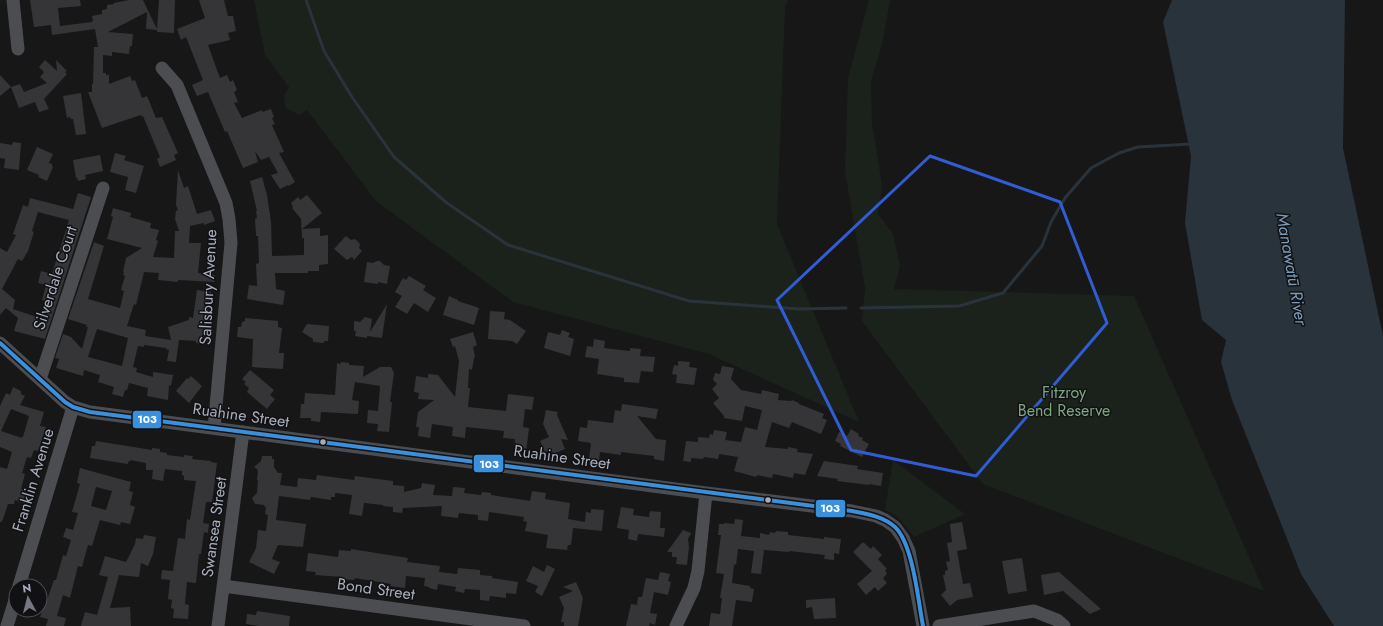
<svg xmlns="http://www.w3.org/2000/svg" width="1383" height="626" viewBox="0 0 1383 626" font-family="Jost,sans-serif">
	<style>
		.green { fill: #1b221c }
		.water { fill: #29333b }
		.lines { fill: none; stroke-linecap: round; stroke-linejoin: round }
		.stream { stroke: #29333b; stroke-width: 3 }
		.building { fill: #353537; fill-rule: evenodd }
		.minor { stroke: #4b4d51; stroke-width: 13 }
		.bus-1-casing { stroke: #111114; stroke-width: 7 }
		.bus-1 { stroke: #3a90db; stroke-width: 4 }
		.marked { fill: none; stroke: #325cd4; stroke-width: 3; stroke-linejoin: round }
		.bus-dot { fill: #a7adba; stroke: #111114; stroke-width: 1.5 }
		.labels { text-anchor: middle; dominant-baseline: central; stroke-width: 3; stroke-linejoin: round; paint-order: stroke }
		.street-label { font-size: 16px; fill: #a7adba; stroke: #111114 }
		.park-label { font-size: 16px; fill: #7ca77f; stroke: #111114 }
		.water-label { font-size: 17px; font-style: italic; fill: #7b9bb8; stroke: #111114 }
		.line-badge { stroke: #111114; stroke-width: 1.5 }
		.badge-label { font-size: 11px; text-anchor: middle; font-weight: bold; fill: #fff }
	</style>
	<rect width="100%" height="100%" fill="#171718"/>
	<path class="green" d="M254,0H788L785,6L777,224L859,422L709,354L513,302L376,201L307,110L300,115L285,108L284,96L289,87L265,55Z
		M869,0H890L882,45L871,81L872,124L878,159L882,187L878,214L893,234L900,266L894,289L1134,296L1264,591L983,484L862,321L865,288L845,171L848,78Z
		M893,460L965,514L914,537L897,516L885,510Z"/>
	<path class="water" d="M1172,0H1345L1343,148L1383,336V626H1334L1301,574L1232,400L1221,362L1226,340L1202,320L1185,223L1191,156L1163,22Z"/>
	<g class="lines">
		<path class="stream" d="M306,0L324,51L352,97L394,157L447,203L508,245L689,301L799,309L846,308
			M861,308L959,306L1003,293L1042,246L1051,222L1065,198L1091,168L1119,153L1138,147L1191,144"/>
	</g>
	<path class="building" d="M30,0H80L81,6L58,8L60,26L92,22L93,20L92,16L102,14V10L107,9V5L114,4V3L129,0H143L157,29L159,0H175L174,33L157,32V30L146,29L147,12L108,32L133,34L132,46H130L129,54L112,52V56L103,55V73H106V75H109V84L130,76L132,81L135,80L142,98L147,96L156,118L162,117L178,153L174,155L176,160L160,167L157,159L160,157L143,116L142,117L141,115L102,128L88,92H92V84H93L94,47H98L95,29L52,35L51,25L34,27Z
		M199,0H224L228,16H233L236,31L228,33L230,40L208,45L220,78L227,75L230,82L233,80L237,90L234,92L238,102L234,103L242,118L262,110V112L271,109L274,117L272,118L275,124L272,125L284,152L279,153L295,182L289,186L288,185L280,189L271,175L278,173L269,157L261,160L255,151L258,162L243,168L227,131L225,132L208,92L197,96L192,85L203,80L186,37L181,40L177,29L205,18Z
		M45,60L57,71L56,60L67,71L65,72L67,74L44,99L49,109L39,112L35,102L19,108L11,87L20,84L24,92L47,83L40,77L44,72L39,67Z
		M0,75L11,87L0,96Z
		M81,93L86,134L76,135L73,119H71L70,117L67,118L63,96Z
		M13,142L21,143L19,170L4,168L5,159L0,158V143L12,145Z
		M37,147L53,154L49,163L52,164V166L53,167L47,181L38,177L39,175L27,170Z
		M115,153L126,156L124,160L144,166L136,193L125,190L128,177L110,172Z
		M100,155L103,171L85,175L86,179L78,181L77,177L76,178L73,160Z
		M178,170L184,188L188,186L197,214L211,210L215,221L204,225V223L190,226L189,243H201L198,273L215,275V282L178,280V282L158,280L159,273L144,272L136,305L134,304L127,326L146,330L145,336L171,340L168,327L189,320V317L193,318L197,290L211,292L205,326L209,327L208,342L205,341L204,344L196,343V341L179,340L176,362L167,361L169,350L166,349V348L144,345V347L138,346L133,367L137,368L136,372L153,377V372L173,375L171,386L169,385L168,400L147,396L148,388L129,383L127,390H125L123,397L112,394L114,387L98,382L100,375L84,370L83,376L56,368L59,359L55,358L63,334L71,337L82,349L88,327H86L87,325L68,319L94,242L104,246L88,299L120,308L124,291L121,290L125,276L123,275L124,272H123L126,258L142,248L107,239L113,217L111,216L113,208L131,213L130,217L151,223L150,228L159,230L156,240L158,241L153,257L174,258L175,231H179L175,219L176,211L178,210L176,205ZM97,329L128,338L122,366L88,357Z
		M262,177L267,195L271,222L272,256L304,255V238H302L301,219L292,208L293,207L291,203L298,197L300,200L307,195L322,213L302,229L320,228V236L328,235V264L319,265V271H308V273H275L276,289L285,291L283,305L247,299L249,285L257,286L256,264L259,263L258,236H256L255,219L257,218L256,211H257L250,181Z
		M78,193L91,197L45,339L14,331L18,318L6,308L0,315V248L7,252L16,235L13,234L23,205L28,207L30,198L73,209ZM38,212L69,220L52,274L41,271L38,283L46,285L42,300L47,301L43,319L13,309L15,300L2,289L18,259L22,261L28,251L34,232L32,231Z
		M346,236L351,240L355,239L360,244L359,248L362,251L354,260L352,257L347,260L334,249Z
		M377,261H380L384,265L390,266L387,284L378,282V284L364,282L367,262L373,263Z
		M409,276L426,286L423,290L436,298L428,312L414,303L407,314L395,307L402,296L395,292L403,278L406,280Z
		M449,296L458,300V301L479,308L474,325L443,315Z
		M387,304L382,338L367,336V338L355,336L356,331H354V321L360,322L365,317L372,319L370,332Z
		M490,311L505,312L504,319L510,320L526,331L517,344L512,341L488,339Z
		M245,318L278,321V327L282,328L279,353H284L283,369L252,367L253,339L237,337L238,327H241L242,322L245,321Z
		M307,324L329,326L328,341H324V343L313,342V339L302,332Z
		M562,330L570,333L568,337L574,339L570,356L544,348L548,332L560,335Z
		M473,332L477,345L473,347L475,357L474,358L472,370L469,369L468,388H470L468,407L506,411L508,394L534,397L532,410L525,409L523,427L529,428L526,452L515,451L516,443H515V439L503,438L504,431L466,427L465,438L452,436L453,427L432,424L430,438L418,436L419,427H416L418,412L434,400L418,399L419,393L414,392L416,376L428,378V374L438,375L455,397L459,361L455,346L453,347L450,339Z
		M594,339L605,341L604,348L630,351V348L641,349L640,356L655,357L653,372L641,371L639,383L624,382V378L597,374L599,359L585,357L587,346L593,347Z
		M678,361L690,362L689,367L697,368L694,385L676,383L677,375L672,374L674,365L678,366Z
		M341,362L349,363V365L364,366L363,377L380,367H391L394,373L390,402H392L389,432L377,431L378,424L367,423L368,410L378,411L380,386L355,382L352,400L359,401L358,414L321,412L320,422L311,421V418H300L301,404H304L305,393L335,395L337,363L341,364Z
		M722,366L734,368L731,379L741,390L761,394L762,390L779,394L778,400L791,401L792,400L799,403V404L824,414L822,418L827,420L821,434L792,422L789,428L772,422L765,447L788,449V447L798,449L797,452L813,454L805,475L794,473L793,478L773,474L772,478L757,475L756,477L734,471L738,457L719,454L718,459L704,457L703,459L691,458V462L683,461L686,441L698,442V437L709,438L710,434L713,435L714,430L727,432L725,440L741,442L745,427L757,430L762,410L745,406L742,421L724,418V416L713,403L719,398L712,389L717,384L713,380L715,373L720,374Z
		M250,370L274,390L270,395L275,399L267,409L247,392L249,388L244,384L246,382L242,379Z
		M191,376L202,386L189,403L176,391L187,378L188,379Z
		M13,387L21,391V394L25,396L20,405L44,412L40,426L46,427L38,451L34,450L31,458L27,457L22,473L25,474L21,489L28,490L24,503L15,500L14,504H8L2,522H0V467L7,469L12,452L0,447V406L6,393L10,395ZM11,409L29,416L23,437L22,436V438L1,431Z
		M622,404L658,409L656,419L637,416L656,439L666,440L664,461L654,459V456L621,452V455L600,452L599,460L589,459L591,443L578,441L580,427L587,428L588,420L613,423L615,410L621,411Z
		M546,410L558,412L557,415L568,440L561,439L565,449L553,454L552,452L548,453L547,451L545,452L540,441L549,437L543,424Z
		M851,429L859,434L858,436L863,438L862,440L869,444L862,457L840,446L841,444L835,441L839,432L847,436Z
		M96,441L152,450V448L160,449V452L167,453V455L184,457V455L193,456L192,459L211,461V462L217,463L212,502H206L203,523L209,524L208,533L204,532L201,554H199L196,583L187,582L185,604L189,605L188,619L173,618L174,609L171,608L172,600L168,599L170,580L161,579L162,570L173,571L178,538L185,539L187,519L190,520L196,481L184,480V476L182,475V471L165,469L163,481L152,479L153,470H146V463L130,460V462L128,461V464L90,458L92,446H95Z
		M262,456H272V459H274V467L278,473H282L280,485L297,487L298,478L316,480L317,475L354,480L355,476L393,481V485L404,486V492L421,488L422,483L435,485L433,495L452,496L453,487L465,488L464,493L481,495L482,492L491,493V495L530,501L532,491L546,493L545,499L570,503L568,519L585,522L586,512L591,513V509L604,510L602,531L573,528L571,545H568L567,550L546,548L548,535L525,531L527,522L523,521L524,517L489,512L488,521L478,520V515L459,513L458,518L441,516L442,506L403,508L402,513L393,512V507L383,506V505L364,503L362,516L349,514L352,495L335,493V497H331V500L311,497L310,500L279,496L276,520L306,524L303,547L278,545L272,559L280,562L274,574L249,562L256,548L258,530L266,531L268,515L265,514L266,507L264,506V505L255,504L252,498L257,493L258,480H257L258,470L254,467L261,461Z
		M824,461L858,466L857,469L883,473L881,486L869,484V485L837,481L838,479L817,476Z
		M80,468L131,482L129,491L133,492L130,505L135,507L130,524L121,522L120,525L100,520L92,546L88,545L82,567L78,566L70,598L63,595L57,616L66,618L64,626H46L48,619L40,617L44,605L45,606L54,580H56L63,555L66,556L71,540L63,537L66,528L73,530L78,513L72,512L80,484L77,483ZM96,487L112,491L106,510L91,506Z
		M621,507L634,509L633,515L649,517L650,511L661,512L660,528H665L664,537L638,534L637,541L628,539L629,530L617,528Z
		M735,519L743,520L741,536L760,538V533L769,535L770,532L775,533L776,531L788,532V535L824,539V537L841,539L839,554L834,553V560L824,559L825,555L789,551V552L764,550L761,574L751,573L754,551L738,549L736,565L734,564L732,583L750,586V588L754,589L752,602L736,600L732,626H709L711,613L720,614L722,598H720L724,574L716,573L721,535H718L719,524H724V523L734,524Z
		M962,522L967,549L957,551L963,584L970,583L973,597L957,600L950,606L941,595L946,590L943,575H945V571L948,570L946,562L950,561L947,543L952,542L950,524Z
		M683,530L691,533L688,539L689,547L687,565L676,564L677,557H672V552H667Z
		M144,535L156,537L153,554L148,566L141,563L139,577L119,575L110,608L130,607L131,626H81L85,612L97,615L108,577L99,575L105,556L126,562L135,544L136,538L143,539Z
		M863,542L871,549L873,546L882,555L878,559L887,569L885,570L887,574L883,578L887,583L878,591L875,587L866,595L857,584L872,571L853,552Z
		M351,549L408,558L407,562L440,566L439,572L457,574L458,568L480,570V575L492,576V578L518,582L516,594L506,593V598L490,596L489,601L480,600V590L465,589L464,593L455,591L456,587L438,584L437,590L429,588V587L424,586L425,578L406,576L405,588L390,586L391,584L355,578L354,580L342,579V577L315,575L316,572L306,571L308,553L338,557L339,550L351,551Z
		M1022,558L1027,591L1008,594L1002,561Z
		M547,565L555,569L542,596L535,592L538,586L526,581L533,566L544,572Z
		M660,572L670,574L668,581L671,582L668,595L654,592L650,613L657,614L655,625L650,623L649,626H626L631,604L637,605L638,597H642L646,578L658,580Z
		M1059,572L1101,609L1090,614L1063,591L1044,595L1041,575Z
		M576,582L583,598L578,626H564V622H561L564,608L559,597L573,591L563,587Z
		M835,598L836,618L814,619L812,607L806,608V600Z
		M257,611L290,616L289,626H260L246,624L247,614L256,615Z"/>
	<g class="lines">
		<path class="minor" d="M13,0L18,49
			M162,68L177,85L226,203L229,219L231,243L214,428
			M0,343L65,402L73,407L90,412L706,493L852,511L876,516L885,520L895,527L903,538L909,551L923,626
			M40,379L103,188
			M19,586L73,407
			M223,586L524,626
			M7,626L16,597
			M218,626L243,432
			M676,626L694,588L698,571L706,493
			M939,626L1034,611L1057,620L1064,626"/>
		<defs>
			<path id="bus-1" d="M0,343L65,402L73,407L90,412L852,511C867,514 883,516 895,527C913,544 918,600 923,626"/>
		</defs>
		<use href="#bus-1" class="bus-1-casing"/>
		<use href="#bus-1" class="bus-1"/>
	</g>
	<path class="marked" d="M930,156L1060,202L1107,323L976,476L851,450L777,300Z"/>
	<g class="bus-dot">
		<circle cx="323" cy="442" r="3.5"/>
		<circle cx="768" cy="500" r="3.5"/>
	</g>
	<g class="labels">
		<g class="street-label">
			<text transform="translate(55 278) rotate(-72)">Silverdale Court</text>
			<text transform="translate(208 287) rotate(-87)">Salisbury Avenue</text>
			<text transform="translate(241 415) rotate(8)">Ruahine Street</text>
			<text transform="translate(562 457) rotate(8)">Ruahine Street</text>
			<text transform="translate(33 480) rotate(-73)">Franklin Avenue</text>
			<text transform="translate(214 527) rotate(-82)">Swansea Street</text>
			<text transform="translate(376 589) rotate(8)">Bond Street</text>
		</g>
		<g class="park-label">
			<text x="1064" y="392">Fitzroy<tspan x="1064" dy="18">Bend Reserve</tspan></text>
		</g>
		<g class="water-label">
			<text transform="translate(1292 269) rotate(80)">Manawatū River</text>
		</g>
	</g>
	<g class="line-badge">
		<rect x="132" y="410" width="30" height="19" rx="4" fill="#3a90db"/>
		<rect x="473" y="454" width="31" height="19" rx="4" fill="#3a90db"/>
		<rect x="815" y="499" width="31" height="19" rx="4" fill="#3a90db"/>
	</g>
	<g class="badge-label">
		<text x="147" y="423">103</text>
		<text x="489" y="468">103</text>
		<text x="830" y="512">103</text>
	</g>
	<g transform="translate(28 598) rotate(353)"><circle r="19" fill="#111114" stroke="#4d4f56"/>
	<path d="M0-3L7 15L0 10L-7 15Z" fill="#757881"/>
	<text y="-6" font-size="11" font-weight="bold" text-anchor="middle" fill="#a7adba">N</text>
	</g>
</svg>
